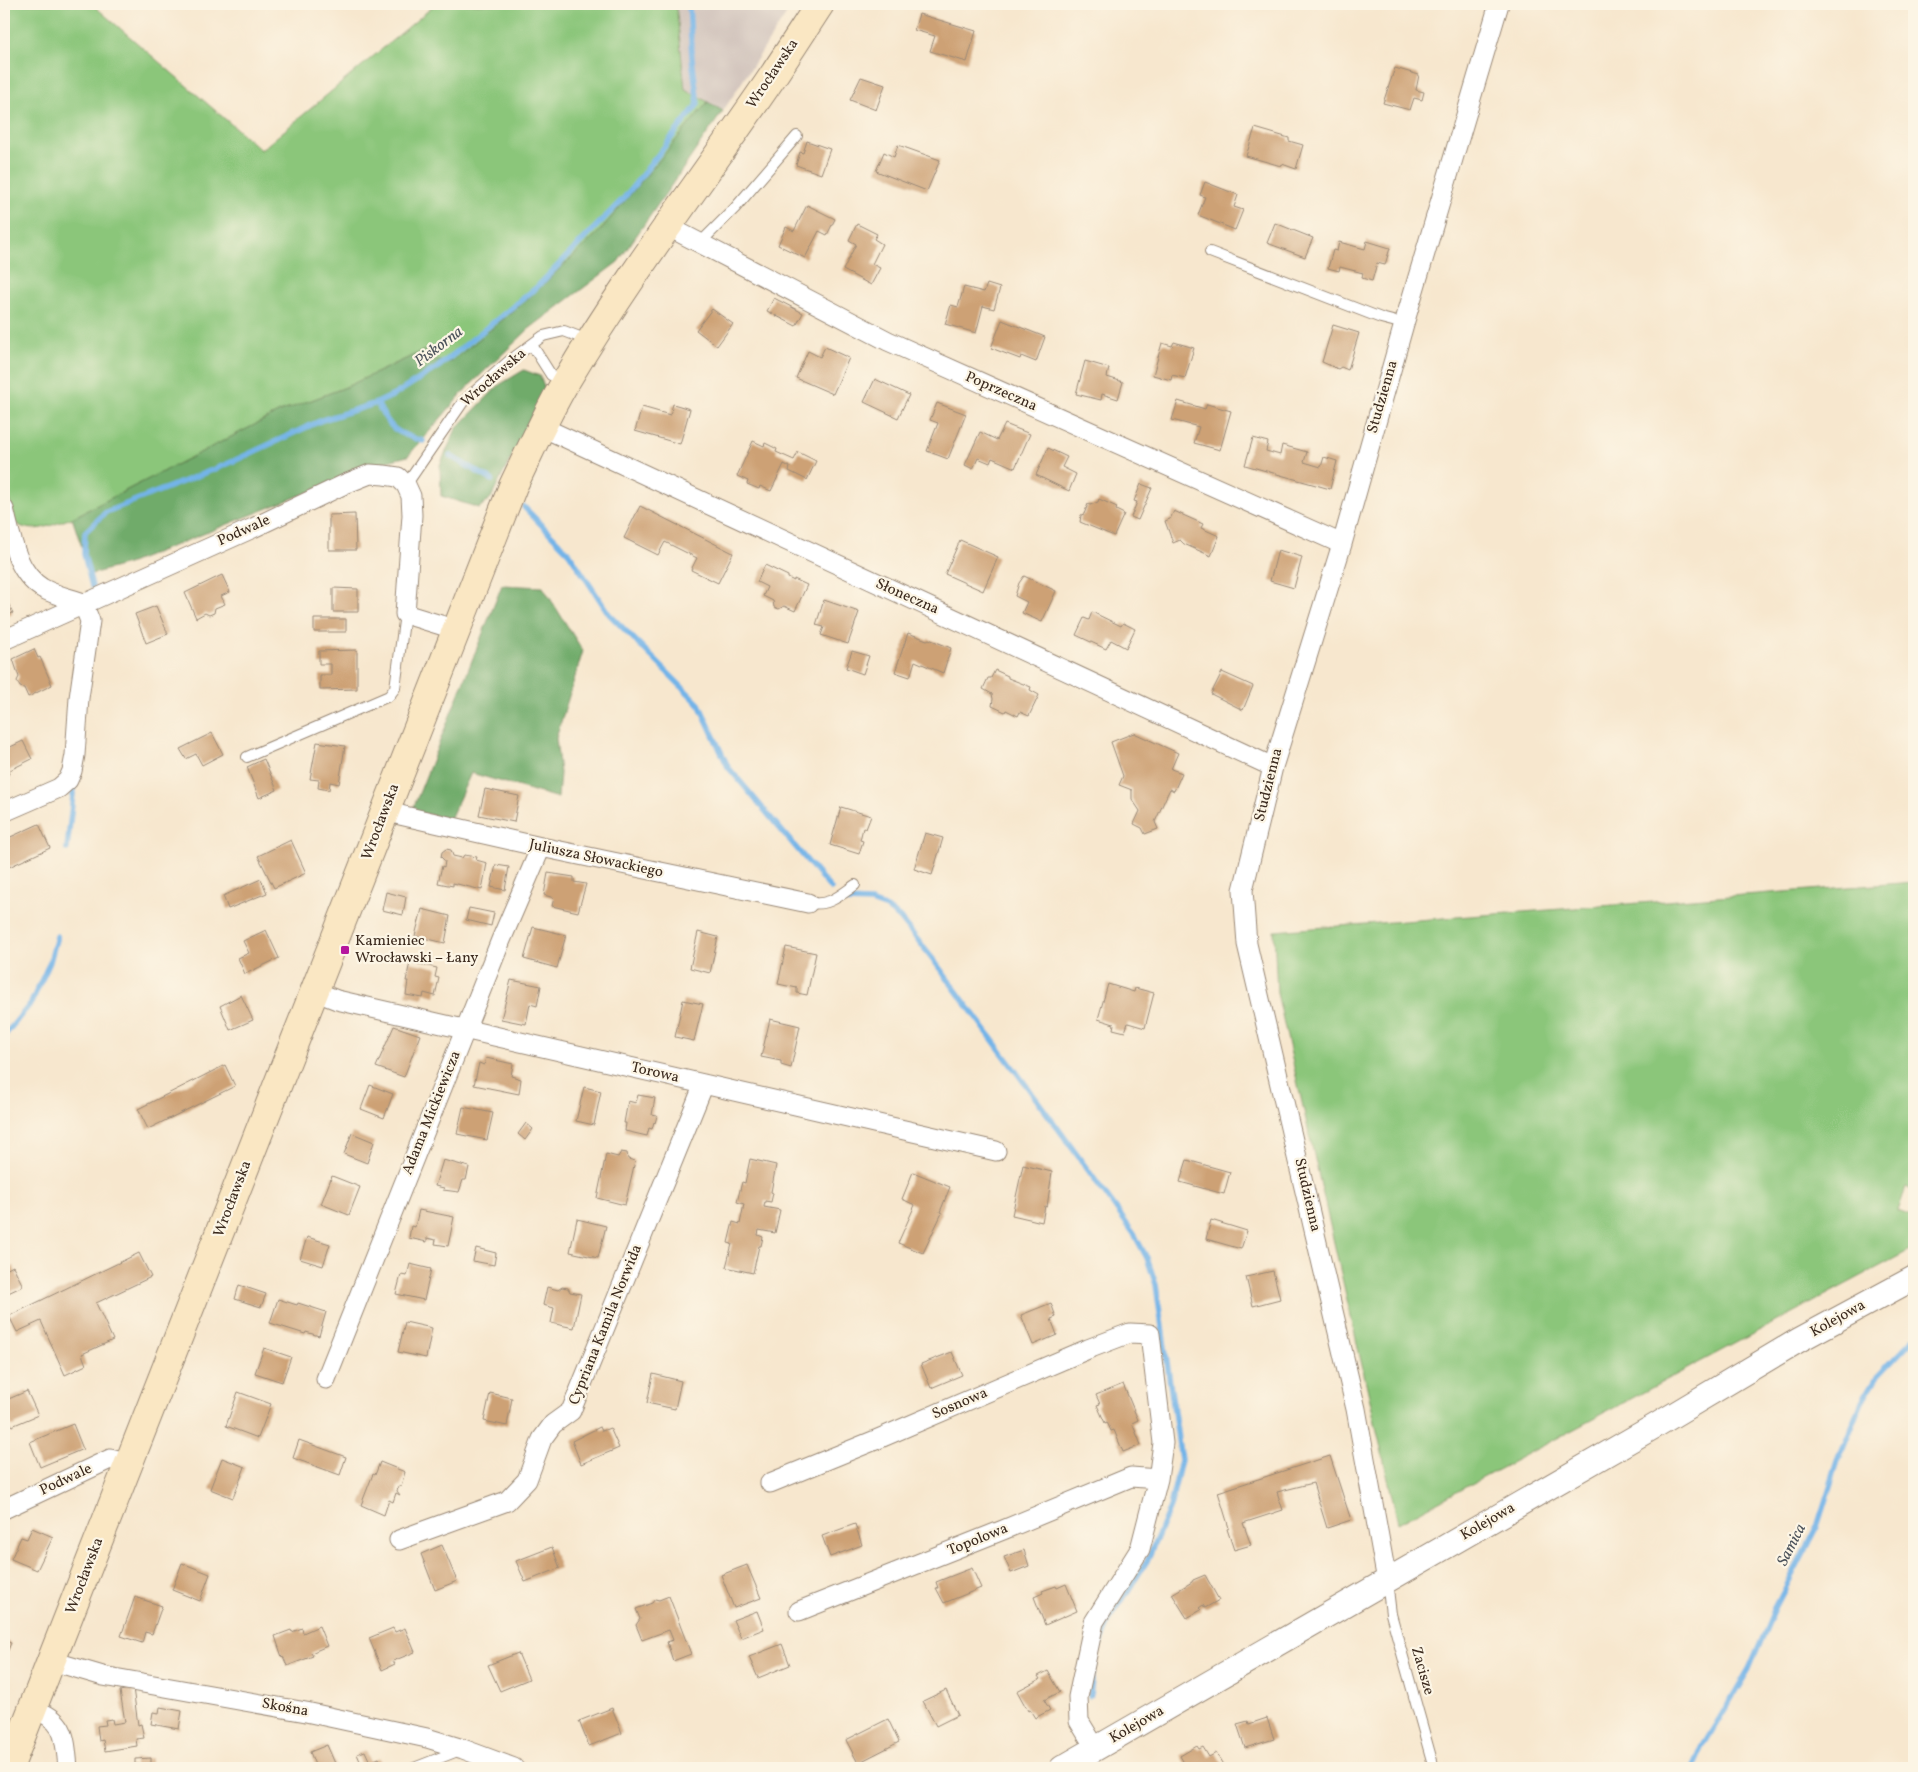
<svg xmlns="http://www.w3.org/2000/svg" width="1918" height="1772" viewBox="0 0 1918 1772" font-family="Vollkorn,serif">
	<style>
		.industrial { fill: #cfc1ba }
		.green { fill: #8bc67a; stroke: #63784c }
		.forest { fill: #70ab6a; stroke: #566a44 }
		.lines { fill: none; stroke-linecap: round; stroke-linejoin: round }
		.stream { stroke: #73b4e8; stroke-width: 5.5 }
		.building { fill: #cda175 }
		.service-casing { stroke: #998876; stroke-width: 12 }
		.minor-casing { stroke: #998876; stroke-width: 21 }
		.tertiary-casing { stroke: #998876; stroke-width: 26 }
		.secondary-casing { stroke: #998876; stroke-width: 30 }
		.service { stroke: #fff; stroke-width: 10 }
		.minor { stroke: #fff; stroke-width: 19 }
		.tertiary { stroke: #fff; stroke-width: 24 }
		.secondary { stroke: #fae7c3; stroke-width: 28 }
		.poi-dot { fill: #b5179e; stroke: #fcf5e5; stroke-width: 2 }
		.labels { text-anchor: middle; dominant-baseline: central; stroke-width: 4.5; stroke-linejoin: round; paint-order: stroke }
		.street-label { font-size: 15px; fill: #3b2a1e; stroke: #fcf5e5 }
		.poi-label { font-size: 15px; fill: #3b2a1e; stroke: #fcf5e5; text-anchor: start }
		.water-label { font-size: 16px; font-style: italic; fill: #4c535b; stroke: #fcf5e5 }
	</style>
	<rect width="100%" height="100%" fill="#fcf5e5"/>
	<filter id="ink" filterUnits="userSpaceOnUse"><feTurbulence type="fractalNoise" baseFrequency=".02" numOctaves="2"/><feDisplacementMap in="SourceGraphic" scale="10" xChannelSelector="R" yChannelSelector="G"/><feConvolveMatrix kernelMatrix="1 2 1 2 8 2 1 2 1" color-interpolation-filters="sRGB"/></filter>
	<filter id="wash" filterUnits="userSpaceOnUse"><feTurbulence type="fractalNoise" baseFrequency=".0096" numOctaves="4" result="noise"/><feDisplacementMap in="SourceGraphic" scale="20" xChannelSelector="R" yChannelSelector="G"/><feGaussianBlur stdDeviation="1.12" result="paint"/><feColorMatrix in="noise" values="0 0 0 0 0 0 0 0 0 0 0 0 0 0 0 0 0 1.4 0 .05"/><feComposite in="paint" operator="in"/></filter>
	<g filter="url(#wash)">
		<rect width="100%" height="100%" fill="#f7e7ce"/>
		<path class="industrial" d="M676,4H793L723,111L685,90Z"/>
		<path class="green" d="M4,4H92L261,150L436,4H676L685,89L708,102L598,233L522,304L451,362L434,361L427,349L346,387L280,412L72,518C53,524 34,536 15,523L4,479Z
			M1914,882V1189L1906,1187L1898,1211L1914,1217V1248L1398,1523L1277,993L1274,931Z"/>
		<path class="forest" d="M708,102L723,111L618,262L529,329L467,388L408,456L384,462L128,564L91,574L72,518L280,412L346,387L427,349L434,361L451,362L522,304L598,233Z
			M524,370L540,376L545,390L491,498L479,508L441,496L440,465L456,429L499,385Z
			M502,585L543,587L583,651L556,738L560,773L558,798L471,773L450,819L412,811Z"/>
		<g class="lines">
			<path class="stream" d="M377,403C390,429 395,433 423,441
				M450,456L492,480
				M524,507L569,553L609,614L699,704L728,767L831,889
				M92,586L84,554L85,532L106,512L225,465L322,420L377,403L394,395L438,367L536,288L624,198L698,104L692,58L689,4
				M67,849L74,786
				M846,901L871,902L887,908L900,918L932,958L1057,1127L1134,1234L1147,1258L1156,1285L1181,1460L1170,1507L1147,1561L1110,1619L1095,1657L1090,1696
				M4,1036L31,1003L50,962L57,936
				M1693,1768L1703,1746L1749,1669L1775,1608L1817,1527L1838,1461L1862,1402L1877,1377L1914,1338"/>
		</g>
		<g id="blocks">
			<path class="building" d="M919,14L976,31L967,62L930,51L935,36L914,30Z
				M1395,68L1419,75L1416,90L1424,92L1422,100L1414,98L1410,110L1383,103Z
				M861,77L885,85L876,110L850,100Z
				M1255,128L1289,138V141L1303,145L1296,169L1282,164L1281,166L1246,156Z
				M807,141L830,149L821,174L796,165L800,152L803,153Z
				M898,145L940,160L927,191L876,171L884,152L894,157Z
				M1205,182L1238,195L1234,207L1243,210L1235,230L1198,215L1205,197L1200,195Z
				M807,205L835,219L827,235L819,231L805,258L778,245L786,227L794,231Z
				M1275,223L1313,238L1305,257L1267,243Z
				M857,224L877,234L874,239L882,244L872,264L880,268L871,285L843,270L856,244L849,240Z
				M1367,241L1390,248L1385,265L1377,263L1372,281L1362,278L1363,273L1340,267L1339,271L1328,268L1333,250L1337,251L1339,242L1365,249Z
				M987,284L1000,288L994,309L983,306L976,333L945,324L951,305L958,307L964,287L984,292Z
				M774,298L803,313L796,326L767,311Z
				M712,309L733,324L717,346L696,330Z
				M1002,320L1045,337L1036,362L1021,356L1020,359L991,348Z
				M1333,325L1359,333L1348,370L1341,367L1338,369L1322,362Z
				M1174,342L1194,348L1185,378L1172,375L1171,380L1153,375L1162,343L1172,346Z
				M825,347L849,358L833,394L796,378L808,351L820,357Z
				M1085,361L1109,368L1107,377L1123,382L1118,399L1102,394L1101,400L1076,394Z
				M875,379L909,395L898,418L864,402Z
				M1178,401L1205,409L1207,404L1231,411L1220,450L1194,443L1199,427L1172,420Z
				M937,403L966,414L948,459L927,451L938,423L930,420Z
				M673,404L690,409L680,444L635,431L642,407L670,415Z
				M1005,424L1030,434L1015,468L992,458L990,463L978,458L973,469L965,465L980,432L997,440Z
				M1253,438L1268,442L1266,451L1280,455L1282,445L1307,452L1304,462L1321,467L1324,457L1337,461L1330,489L1245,465Z
				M753,441L764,446L765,443L777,449L776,452L794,460L798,452L816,461L807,480L789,471L790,467L784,464L771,491L760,486L759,489L747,484L748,481L737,476Z
				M1048,448L1067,457L1062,467L1076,474L1069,491L1036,475Z
				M1141,484L1152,488L1138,520L1131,517L1137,502L1134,501Z
				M1099,499L1117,507L1116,510L1124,514L1114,536L1080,522L1081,515L1084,514L1088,504L1090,505L1098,502Z
				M640,506L733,553L718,583L691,570L697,558L665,542L658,555L624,538Z
				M1174,511L1203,524L1201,528L1219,536L1211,556L1184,544L1180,540L1173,543L1165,521L1170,519Z
				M355,514L356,550H329V515Z
				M960,540L998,557L983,591L945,574Z
				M1278,550L1302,557L1294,588L1270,581Z
				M765,565L788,576V578L794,581V579L807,585L795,611L784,606L779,609L774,607L773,601L763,596L767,587L757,582Z
				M222,575L230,592L221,596L225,604L215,608L214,613L209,615L205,613L196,618L185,593Z
				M1024,576L1056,591L1042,622L1022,613L1027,602L1015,596L1019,583Z
				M333,588L358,589V612H333Z
				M4,595L13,613L4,617Z
				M824,600L859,612L848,644L821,635L824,627L816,625Z
				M156,606L168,634L146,643L135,614Z
				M1092,612L1121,626L1123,623L1135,629L1126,648L1111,640L1106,649L1076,635L1084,618L1089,620Z
				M314,619H346V632H314Z
				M908,633L927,640L929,639L951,648L943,673L915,661L910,677L895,672Z
				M34,649L38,658L40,657L52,685L28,697L24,688L20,687L17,681L19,677L13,659Z
				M357,650V689L320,690V675H331V664H319V651Z
				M852,651L869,656L863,674L846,668Z
				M995,670L1008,676V678L1031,687L1030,690L1039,695L1029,716L1020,712L1018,716L1006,710L1005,712L992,706L993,699L992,694L983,689L988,678H991Z
				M1222,672L1253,686L1243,710L1211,694Z
				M212,733L223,754L202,765L196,754L186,759L180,749Z
				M1134,733L1178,753L1171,769L1182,773L1174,791L1170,789L1167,795L1155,822L1158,829L1145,834L1142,828L1134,824L1140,811L1132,799V790L1119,785L1123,776L1111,742Z
				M23,741L32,759L8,771L9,774L4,777V750Z
				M317,742L345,746L339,784L330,782L329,790L318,788L319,780L310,779Z
				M264,759L277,790L259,798L247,767Z
				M485,789L519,796L514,822L479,815Z
				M841,807L871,816L866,829L863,828L860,840L863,841L859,854L830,845Z
				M39,824L50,848L9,867L4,856V840Z
				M925,833L943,838L932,875L914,869Z
				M291,840L306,873L274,888L258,856Z
				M446,849L451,850L453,856L462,858L464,855L477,857L476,860L487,863L482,890L453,883V886L438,883L442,866L444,867L445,861L441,857L442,852Z
				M496,865L509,867L505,890L491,887Z
				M548,873L574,877V882L586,884L578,912L552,906L554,898L544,895Z
				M261,879L267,893L228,909L223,896Z
				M386,892L406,897L403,915L382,910Z
				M469,908L494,913L491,926L466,920Z
				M422,909L450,916L445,943L415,936Z
				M533,927L566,935L557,968L524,959Z
				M266,930L279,958L245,974L238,958L249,953L243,941Z
				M698,932L718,937L710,973L690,968Z
				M786,947L816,953L807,995L797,993V988L778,984Z
				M410,962L437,968L435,977L439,978L435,996L424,993L423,998L406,995L408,981H406Z
				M511,980L541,986L537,1006L530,1004L526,1024L501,1019Z
				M1108,984L1134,992L1135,988L1154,993L1145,1028L1128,1023L1125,1032L1113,1029L1114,1024L1098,1019Z
				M241,995L253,1020L230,1030L220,1006Z
				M683,1000L703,1004L694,1041L675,1037Z
				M770,1019L800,1026L791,1068L781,1065V1061L761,1057Z
				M394,1026L420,1035L404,1077L376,1067Z
				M486,1058L513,1064L511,1076L521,1079L519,1094L474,1085L479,1063L484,1065Z
				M225,1065L235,1086L148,1129L138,1109Z
				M370,1085L393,1094L384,1118L361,1109Z
				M584,1087L601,1091L594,1125L576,1121Z
				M638,1095L655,1098L652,1115L657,1116L655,1123L654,1122L652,1129L649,1128L647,1136L625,1131L626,1123H624L628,1101L636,1103Z
				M463,1107L493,1113L487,1140L457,1134Z
				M526,1123L533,1129L525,1140L518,1134Z
				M352,1133L374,1142L367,1163L344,1154Z
				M621,1152L627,1153L628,1159L635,1161L625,1205L597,1198L606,1154L618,1157Z
				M750,1159L776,1165L771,1192L773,1193L771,1202L765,1201L764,1207L780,1210L775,1233L759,1230L758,1235L763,1237L761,1246H759L753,1273L726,1267L732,1244L728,1243L733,1222L740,1224L744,1204L737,1202L742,1182L745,1183Z
				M443,1160L469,1167L466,1180H463L459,1192L443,1190L444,1188L435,1186Z
				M1187,1160L1230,1172L1224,1194L1180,1182Z
				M1023,1165L1052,1172L1047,1207L1045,1206L1042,1222L1012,1215Z
				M913,1172L950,1187L940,1212L942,1213L923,1253L898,1243L915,1205L902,1199Z
				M332,1176L360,1187L349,1215L321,1204Z
				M419,1210L454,1217L448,1246L435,1244L436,1240L427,1238V1242L409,1238L411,1226L415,1227Z
				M577,1219L606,1226L598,1258L570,1252Z
				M1211,1220L1247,1231L1241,1249L1206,1239Z
				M307,1237L330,1244L323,1266L300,1259Z
				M476,1248L496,1253L494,1265L473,1261Z
				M139,1253L151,1277L96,1303L113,1340L82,1354L86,1365L65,1375L41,1321L17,1332L9,1316Z
				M410,1264L431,1269L424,1300L396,1294L401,1275L407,1276Z
				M13,1266L23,1286L4,1295V1271Z
				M1273,1271L1280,1299L1253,1306L1246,1277Z
				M239,1285L266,1294L261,1307L235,1299Z
				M547,1287L558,1290L562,1287L568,1288L570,1292L581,1294L574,1328L551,1323L554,1308L543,1305Z
				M278,1299L297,1305L298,1303L326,1312L319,1336L306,1332L305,1334L270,1323Z
				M1051,1303L1056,1317L1051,1319L1057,1335L1033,1345L1021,1315Z
				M405,1322L432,1328L426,1358L398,1352Z
				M264,1348L291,1357L282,1382L255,1373Z
				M952,1352L962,1375L931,1388L921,1364Z
				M653,1374L681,1381L675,1409L647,1403Z
				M1123,1384L1138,1420L1132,1423L1141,1445L1123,1452L1114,1430L1111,1431L1107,1422L1105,1423L1097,1405L1100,1404L1096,1395Z
				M27,1391L38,1415L12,1426L4,1408V1401Z
				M238,1392L271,1404L258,1438L226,1426Z
				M490,1393L512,1398L507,1426L484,1421Z
				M73,1424L83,1449L40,1467L30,1442Z
				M600,1427L602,1431L610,1428L619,1448L581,1464L572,1441Z
				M299,1440L346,1457L340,1475L293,1458Z
				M1330,1456L1351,1520L1327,1528L1313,1483L1277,1492L1283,1510L1243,1523L1251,1545L1234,1550L1227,1529L1229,1528L1218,1492Z
				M222,1458L245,1467L233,1498L210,1489Z
				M380,1462L405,1472L401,1486L400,1487L398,1486L397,1491L400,1495L396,1493L393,1502L389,1500L384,1515L361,1505L373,1474L375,1475Z
				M855,1524L862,1545L830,1557L822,1536Z
				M32,1528L53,1537L37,1570L11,1559L21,1537L27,1539Z
				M442,1545L457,1581L435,1590L421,1554Z
				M552,1547L560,1568L525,1582L516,1561Z
				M1024,1550L1029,1566L1011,1573L1004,1557Z
				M182,1563L210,1574L200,1601L172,1590Z
				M747,1565L761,1598L734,1608L721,1575Z
				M972,1568L981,1588L944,1603L936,1588H938L936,1582Z
				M1205,1575L1219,1600L1205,1608L1203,1605L1199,1608L1201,1610L1187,1618L1172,1594L1192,1582L1193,1580Z
				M1066,1584L1077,1611L1045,1625L1034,1597L1043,1593L1042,1591L1056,1586L1057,1588Z
				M669,1596L691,1654L673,1661L667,1642L673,1640L669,1630L642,1640L636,1625L640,1619L636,1609L652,1603L655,1599L659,1600Z
				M135,1597L162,1606L152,1634L145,1632L142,1643L121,1636Z
				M757,1611L764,1629L741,1638L733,1620Z
				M319,1626L327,1646L311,1653L313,1656L287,1666L283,1656L282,1657L275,1636L291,1630L292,1632L302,1628L303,1633Z
				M393,1628L395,1632L405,1628L415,1652L393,1661L395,1664L382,1670L369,1638Z
				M4,1640L11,1643L4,1660Z
				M782,1644L790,1665L758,1678L749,1657Z
				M518,1653L529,1679L500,1691L488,1665Z
				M1048,1671L1060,1692L1044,1700L1050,1710L1035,1718L1030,1710L1028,1711L1017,1691L1040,1679L1038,1676Z
				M133,1688L138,1725L141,1724L144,1738L136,1739L137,1746L105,1751L103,1740L99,1741L97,1726L106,1725L105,1720L112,1719L113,1724L125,1722L120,1691Z
				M946,1690L958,1715L936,1726L923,1701Z
				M160,1707L182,1711L179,1729L151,1724L153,1712L159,1713Z
				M612,1708L622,1733L589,1746L579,1721Z
				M1267,1718L1274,1739L1245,1748L1237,1724L1248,1721L1249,1724Z
				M888,1719L899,1742L858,1763L846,1740Z
				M327,1745L337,1768H307L315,1765L310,1752Z
				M1197,1746L1199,1749L1203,1747L1209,1757L1216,1753L1225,1768H1187L1180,1756Z
				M365,1751L370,1762L379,1758L383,1767L363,1768L357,1754Z
				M151,1758V1764H154V1768H130V1766H135V1759Z"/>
		</g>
	</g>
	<g filter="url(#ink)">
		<use href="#blocks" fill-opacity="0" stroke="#998876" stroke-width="1"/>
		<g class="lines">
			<defs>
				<path id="service" d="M699,244L735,208L797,136
					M1210,252L1381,318L1404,324
					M532,345L551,375L565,382
					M406,485L463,402L509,361L543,336L564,331L590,341
					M247,757L389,696L395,688L405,614
					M808,903C829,906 838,897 855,885
					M1387,1581L1391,1614L1434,1768
					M414,1768L460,1750"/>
				<path id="minor" d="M667,226L888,341L1342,544
					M542,427L1273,767
					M4,509C11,536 16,572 42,588C54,595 69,598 83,603L90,621L79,698L75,755L72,771L68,780L59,788L4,812
					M4,640L253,528L345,484L370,474L384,475L398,477L406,485L411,496L412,515L405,614L457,630
					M387,809L400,815L541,847L808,903
					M314,991L337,1000L996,1151
					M326,1379L501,940L541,847
					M770,1483L878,1439L1088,1349L1130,1333L1150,1334L1163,1443L1158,1479L1140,1549L1094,1622L1078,1697L1079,1721L1096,1749
					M4,1509L110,1459L129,1464
					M399,1540L507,1501L527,1480L542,1439L553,1424L571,1411L704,1084
					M1387,1581L1356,1409L1247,944L1243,890L1273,767L1342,544L1404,324L1499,4
					M799,1611L1003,1530L1131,1477L1158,1479
					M52,1661L103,1676L306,1712L427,1738L463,1749L514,1768
					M32,1709C66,1719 65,1738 68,1768"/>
				<path id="tertiary" d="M1062,1768L1655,1426L1799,1340L1914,1278"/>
				<path id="secondary" d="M9,1768L513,486C530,451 546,415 566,381C625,281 696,188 762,92C782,63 801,33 820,4"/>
			</defs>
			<use href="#service" class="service-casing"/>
			<use href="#minor" class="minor-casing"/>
			<use href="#tertiary" class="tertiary-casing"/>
			<use href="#secondary" class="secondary-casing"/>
			<use href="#service" class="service"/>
			<use href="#minor" class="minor"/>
			<use href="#tertiary" class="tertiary"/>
			<use href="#secondary" class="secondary"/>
		</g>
	</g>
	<rect class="poi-dot" x="340" y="945" width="10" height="10" rx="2.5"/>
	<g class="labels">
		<g class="street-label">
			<text transform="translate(773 74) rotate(-56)">Wrocławska</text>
			<text transform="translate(494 378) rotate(-41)">Wrocławska</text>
			<text transform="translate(1001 392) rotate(24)">Poprzeczna</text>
			<text transform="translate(1383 397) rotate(-74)">Studzienna</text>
			<text transform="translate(244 531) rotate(-24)">Podwale</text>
			<text transform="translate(907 597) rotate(24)">Słoneczna</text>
			<text transform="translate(1269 785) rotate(-76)">Studzienna</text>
			<text transform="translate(381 822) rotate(-69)">Wrocławska</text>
			<text transform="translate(596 859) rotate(12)">Juliusza Słowackiego</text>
			<text transform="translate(655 1073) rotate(13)">Torowa</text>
			<text transform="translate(432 1113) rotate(-68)">Adama Mickiewicza</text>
			<text transform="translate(1307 1195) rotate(77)">Studzienna</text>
			<text transform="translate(233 1199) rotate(-69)">Wrocławska</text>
			<text transform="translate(1838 1319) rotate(-29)">Kolejowa</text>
			<text transform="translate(606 1325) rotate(-68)">Cypriana Kamila Norwida</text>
			<text transform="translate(960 1404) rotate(-23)">Sosnowa</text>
			<text transform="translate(66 1480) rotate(-25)">Podwale</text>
			<text transform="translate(1488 1522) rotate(-30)">Kolejowa</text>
			<text transform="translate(978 1540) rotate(-22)">Topolowa</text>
			<text transform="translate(85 1576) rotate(-69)">Wrocławska</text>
			<text transform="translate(1422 1671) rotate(74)">Zacisze</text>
			<text transform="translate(285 1708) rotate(10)">Skośna</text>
			<text transform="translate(1137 1725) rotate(-30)">Kolejowa</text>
		</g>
		<g class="poi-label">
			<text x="355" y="941">Kamieniec<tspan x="355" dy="17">Wrocławski – Łany</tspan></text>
		</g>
		<g class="water-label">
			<text transform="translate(439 347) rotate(-37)">Piskorna</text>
			<text transform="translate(1792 1545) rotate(-63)">Samica</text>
		</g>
	</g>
	<rect width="1918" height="1772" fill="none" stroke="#fcf5e5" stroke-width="20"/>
</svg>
